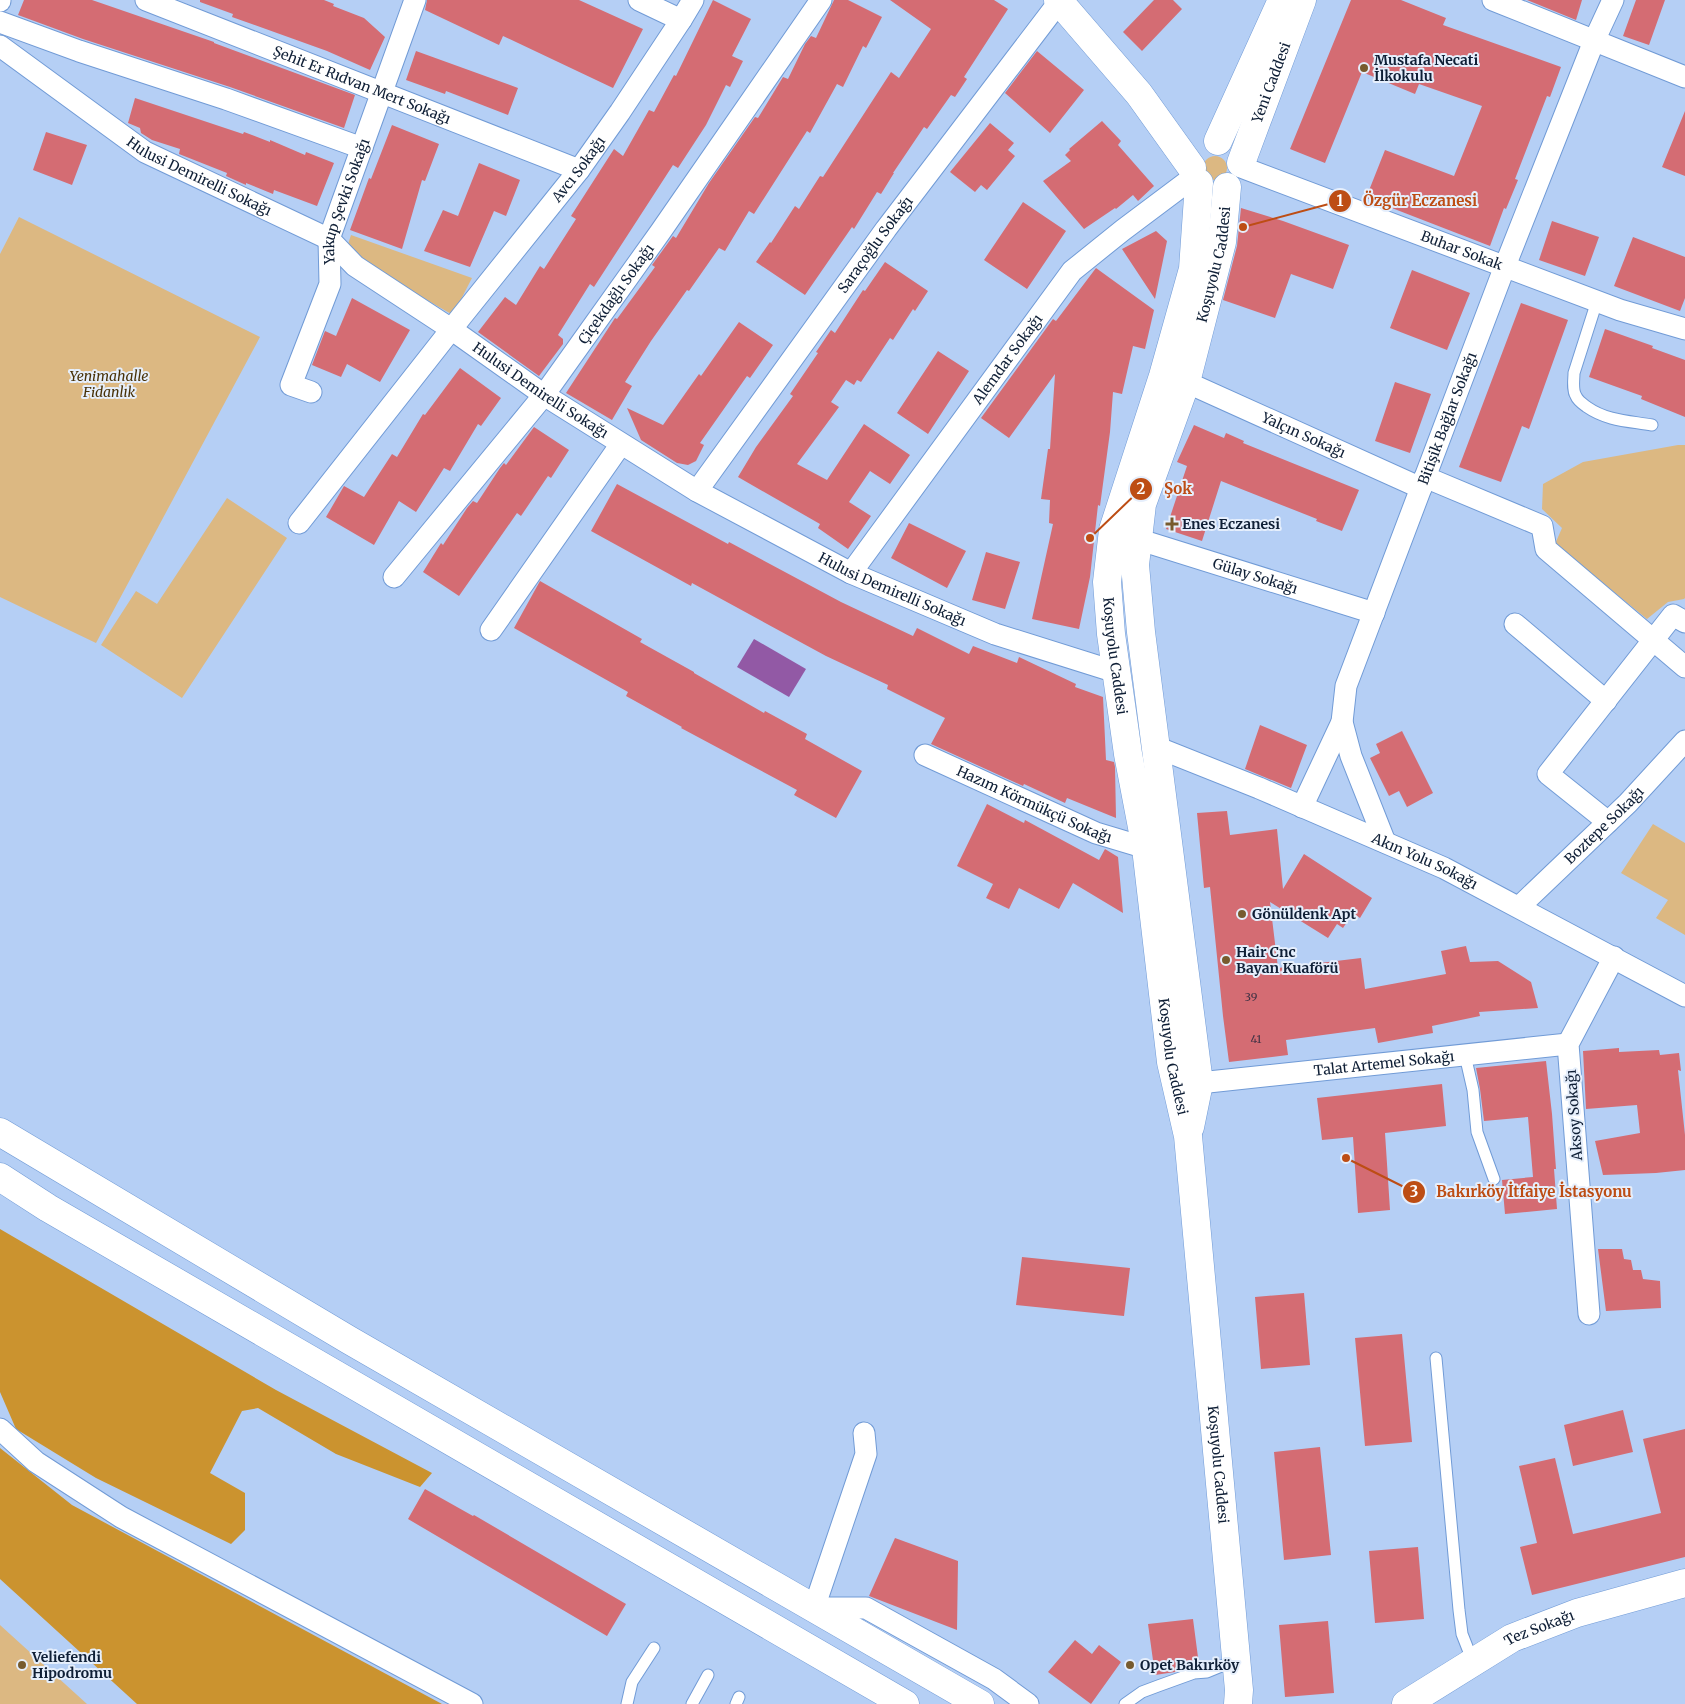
<svg xmlns="http://www.w3.org/2000/svg" width="1685" height="1704" viewBox="0 0 1685 1704" font-family="Merriweather,serif">
	<style>
		.green { fill: #dcb882 }
		.forest { fill: #cb932f }
		.water { fill: #9259a5 }
		.building { fill: #d46c73 }
		.lines { fill: none; stroke-linecap: round; stroke-linejoin: round }
		.service-casing { stroke: #719bd6; stroke-width: 13 }
		.minor-casing { stroke: #719bd6; stroke-width: 23 }
		.tertiary-casing { stroke: #719bd6; stroke-width: 29 }
		.primary-casing { stroke: #719bd6; stroke-width: 29 }
		.service { stroke: #fff; stroke-width: 11 }
		.minor { stroke: #fff; stroke-width: 21 }
		.tertiary { stroke: #fff; stroke-width: 28 }
		.primary { stroke: #fff; stroke-width: 28 }
		.poi-dot { fill: #775b2e; stroke: #e6effc; stroke-width: 2 }
		.labels { text-anchor: middle; dominant-baseline: central; stroke-width: 4; stroke-linejoin: round; paint-order: stroke }
		.number-label { font-size: 11px; fill: #403245 }
		.poi-label { font-size: 14px; font-weight: bold; fill: #0f1f36; stroke: #e6effc; text-anchor: start }
		.street-label { font-size: 14px; fill: #0f1f36; stroke: #e6effc }
		.park-label { font-size: 14px; font-style: italic; fill: #483107; stroke: #e6effc }
		.leader { fill: none; stroke: #bd4d14; stroke-width: 2 }
		.callout-dot { fill: #bd4d14; stroke: #e6effc; stroke-width: 2 }
		.mark-label { font-size: 15px; text-anchor: middle; font-weight: bold; fill: #fff }
		.callout-label { font-size: 15px; text-anchor: middle; font-weight: bold; fill: #bd4d14; stroke: #e6effc; stroke-width: 4; stroke-linejoin: round; paint-order: stroke }
	</style>
	<rect width="100%" height="100%" fill="#b5cff5"/>
	<path class="green" d="M1203 168a12 12 0 1 1 24 0a12 12 0 1 1-24 0Z
		M19,217L260,337L96,643L0,597V254Z
		M351,235L472,278L453,315L345,253Z
		M1678,445H1685V598L1684,599L1668,602L1647,619L1555,544L1562,528L1542,509L1543,484L1583,462Z
		M227,498L287,538L182,698L101,645L136,591L157,604Z
		M1653,824L1685,843V935L1656,918L1668,900L1621,873Z
		M0,1625L87,1704H0Z"/>
	<path class="forest" d="M0,1229L276,1390L432,1473L420,1487L336,1454L258,1408L242,1411L210,1473L245,1493V1530L231,1544L96,1478L16,1429L0,1392Z
		M0,1448L72,1505L442,1704H137L0,1579Z"/>
	<path class="water" d="M754,639L806,669L789,697L737,667Z"/>
	<path class="building" d="M24,0H92L214,42V43L355,95L344,128L230,87L83,39L18,15Z
		M200,0H324L334,4L333,6L364,18L385,37L370,70L327,51L232,17L233,14L200,2Z
		M427,0H579L643,29L613,88L503,36L499,45L425,10Z
		M713,0L751,19L732,56L743,61L730,87L726,85L706,125L678,168L673,165L594,287L590,284L558,335L563,339V344L539,376L478,332L505,297L516,305L540,266L544,269L576,219L571,216L614,149L623,156L649,110L654,112L674,75L676,76Z
		M834,0H848L882,17L866,48L863,46L843,87L837,84L810,133L807,131L754,214L749,211L725,251L719,248L689,291L687,290L651,341L625,382L632,386L612,420L566,393L615,318L617,319L655,267L652,265L673,236L676,238L709,183L755,117L758,118L783,77L788,79L805,44L811,36L816,38Z
		M890,0H994L1008,9L964,77L967,79L955,97L951,95L927,129L924,127L893,173H894L881,194L877,192L854,229L852,227L805,295L756,262L770,242L771,243L795,206L799,209L820,176L823,177L891,72L899,78L931,29Z
		M1154,0H1173L1182,9L1142,51L1123,32Z
		M1351,0H1401L1446,18L1443,25L1561,67L1550,97L1547,96L1515,179L1518,180L1506,209L1504,208L1490,246L1366,198L1385,150L1454,176L1482,106L1419,84L1415,94L1362,72L1325,163L1290,149Z
		M1527,0H1582L1576,20Z
		M1636,0H1665L1649,45L1623,36Z
		M416,51L518,88L508,115L446,91L445,94L406,80Z
		M1037,51L1084,90L1050,133L1005,93Z
		M135,98L243,134L244,132L270,142V140L305,155L306,152L334,163L317,206L274,190L273,194L246,183V185L226,176L227,173L179,154L180,149L152,140L141,133L140,128L128,123Z
		M1685,111V176L1662,167Z
		M1102,121L1121,141L1118,145L1154,186L1138,201L1133,195L1116,209L1115,208L1084,229L1043,181L1071,161L1065,155L1070,150L1069,149Z
		M990,123L1014,143L1008,150L1015,156L987,190L981,185L975,192L950,172Z
		M392,125L439,144L425,181L422,180L402,249L350,230L369,178L371,179Z
		M46,132L87,145L72,185L33,170Z
		M479,163L520,180L506,216L494,211L470,267L424,251L443,210L458,216Z
		M1023,202L1066,231L1027,289L984,260Z
		M1241,208L1283,221L1349,245L1333,289L1291,274L1275,318L1223,300L1237,246Z
		M1552,221L1599,237L1585,276L1539,260Z
		M1156,231L1167,241L1155,299L1122,249Z
		M1633,237L1685,257V298L1680,311L1614,286Z
		M885,262L928,291L915,311L913,309L893,340L890,338L861,382L857,380L854,385L846,380L831,402L839,407L797,464L827,480L864,424L910,455L890,484L870,471L849,502L871,516L848,549L818,528L820,524L738,477L756,447L793,396L790,394L818,353L816,352L831,330L835,333L863,290L865,291Z
		M1096,268L1154,310L1145,349L1133,346L1122,394L1113,392L1110,432L1100,506L1098,505L1090,577L1079,629L1032,619L1053,524L1049,523L1050,500L1041,499L1048,449H1050L1055,374L1009,438L981,418L1053,319L1056,321Z
		M1412,270L1470,293L1447,350L1390,328Z
		M352,298L410,330L380,382L347,364L341,377L312,365L325,331L336,336Z
		M1521,303L1568,320L1529,429L1522,426L1501,482L1459,467Z
		M739,322L773,345L750,378L747,376L700,443L704,445L696,461L688,465L677,463L641,440L627,408L663,425L699,374L701,376Z
		M1605,329L1653,346L1652,348L1685,360V417L1641,399L1642,396L1589,377Z
		M938,351L969,371L928,434L897,413Z
		M460,368L501,398L481,426L478,424L450,471L444,468L416,512L399,501L374,545L326,517L344,486L364,497L392,454L397,457L423,414L425,415Z
		M1395,382L1431,394L1410,453L1375,441Z
		M1194,425L1224,438L1226,433L1244,441L1243,443L1359,490L1342,531L1316,521L1317,519L1221,481L1202,541L1166,529L1187,466L1177,462Z
		M534,427L569,450L551,478L548,476L521,516L517,513L459,596L423,572L441,543L443,545L467,508L473,501L477,503L500,468L504,463L506,465Z
		M617,484L728,544L729,542L841,602L913,636L917,628L969,654L973,646L1017,663L1019,657L1076,684L1075,687L1103,697L1106,760L1114,762L1115,767L1116,818L1067,798L1065,803L1024,784L1023,786L931,744L945,718L887,689L888,685L826,656L692,583L691,586L591,531Z
		M909,523L966,551L947,588L891,558Z
		M986,552L1020,562L1005,609L972,600Z
		M540,581L642,639L640,642L694,672V673L764,713L765,711L807,734L805,739L862,771L836,818L794,795L797,790L681,728L682,727L626,696L628,692L514,628Z
		M1260,725L1307,745L1291,788L1245,769Z
		M1402,731L1433,793L1407,807L1399,791L1389,796L1370,758L1380,753L1376,744Z
		M987,804L1024,823L1025,820L1099,860L1105,849L1118,857L1123,913L1073,883L1059,909L1019,888L1009,909L986,898L993,884L957,866Z
		M1227,811L1230,835L1277,829L1283,889L1304,854L1372,898L1360,918L1353,913L1343,928L1337,924L1328,938L1270,902L1278,968L1361,958L1365,989L1446,974L1441,951L1466,946L1470,962L1498,961L1531,982L1538,1008L1479,1012L1480,1016L1432,1026L1433,1033L1378,1043L1375,1028L1286,1040L1288,1055L1229,1062L1223,1016L1210,887L1204,888L1197,813Z
		M1619,1048V1052L1659,1050L1660,1055L1679,1053L1681,1071L1678,1070L1685,1135V1170L1656,1173L1603,1175L1595,1141L1640,1133L1637,1105L1586,1109L1583,1051Z
		M1546,1061L1552,1114L1556,1169H1554L1557,1209L1505,1214L1502,1180L1533,1177L1528,1117L1484,1121L1480,1089L1476,1068Z
		M1442,1084L1446,1126L1385,1133L1390,1210L1358,1213L1353,1137L1322,1140L1317,1098Z
		M1598,1249H1622L1624,1259L1631,1260L1633,1270H1641L1643,1279L1660,1281L1661,1308L1606,1311Z
		M1022,1257L1130,1268L1124,1316L1016,1305Z
		M1304,1293L1310,1365L1261,1369L1255,1297Z
		M1402,1334L1412,1442L1365,1446L1355,1338Z
		M1623,1410L1633,1452L1573,1466L1564,1425Z
		M1685,1429V1557L1532,1595L1520,1547L1537,1543L1519,1466L1555,1458L1573,1534L1599,1528L1661,1513L1643,1439Z
		M1320,1447L1331,1555L1284,1560L1274,1452Z
		M425,1489L473,1516L474,1515L626,1604L607,1636L408,1519Z
		M895,1538L958,1561L957,1630L869,1596Z
		M1418,1547L1424,1619L1375,1623L1369,1551Z
		M1193,1619L1199,1665L1175,1672L1155,1675L1148,1624Z
		M1328,1621L1334,1693L1285,1697L1279,1625Z
		M1075,1640L1092,1654L1099,1645L1121,1662L1091,1704L1048,1672Z"/>
	<g class="lines">
		<defs>
			<path id="service" d="M1597,301L1574,373C1574,380 1572,390 1576,396C1578,401 1583,404 1587,407C1607,421 1629,421 1652,425
				M1465,1055L1473,1090L1477,1132L1494,1179
				M1436,1358L1459,1610L1462,1634L1473,1662
				M627,1704L632,1682L654,1648
				M692,1704L708,1675
				M736,1704L739,1697
				M1125,1704L1142,1692L1158,1686L1194,1673L1207,1672L1236,1660"/>
			<g id="minor">
				<path id="s1" d="M146,0L579,170"/>
				<path d="M639,0L681,20"/>
				<path d="M1493,0L1685,77"/>
				<path d="M0,1V0"/>
				<path d="M0,22L79,51L226,99L362,148"/>
				<path id="s2" d="M0,46L145,152L329,239L355,266L451,329L544,395L697,491L851,573L995,634L1116,672"/>
				<path id="s3" d="M1241,167L1620,310L1685,329"/>
				<path id="s4" d="M1186,382L1421,488"/>
				<path id="s5" d="M311,392L291,385L330,284L329,239L415,0"/>
				<path d="M1425,477L1542,526L1546,549L1685,667"/>
				<path id="s6" d="M697,491L886,229L1059,2"/>
				<path id="s7" d="M299,523L461,317L579,170L620,112L681,20L693,0"/>
				<path id="s8" d="M1137,539L1374,613"/>
				<path id="s9" d="M851,573L1072,271L1123,230L1195,176"/>
				<path id="s10" d="M394,577L544,395L661,231L821,0"/>
				<path d="M1515,624L1606,701"/>
				<path d="M491,630L621,444"/>
				<path id="s11" d="M1156,747L1259,788L1444,868L1685,996"/>
				<path id="s12" d="M925,755L1096,833L1146,848"/>
				<path d="M1302,807L1342,722"/>
				<path d="M1608,822L1548,774L1673,615L1685,622"/>
				<path id="s13" d="M1385,842L1351,756L1342,722L1346,686L1505,266L1594,41L1613,0"/>
				<path id="s14" d="M1519,907L1628,803L1685,741"/>
				<path id="s15" d="M1199,1083L1568,1044"/>
				<path d="M1589,1314L1568,1044L1614,957"/>
				<path d="M0,1429L36,1462L121,1517L472,1704"/>
				<path d="M864,1433L866,1454L814,1608H866L994,1679L1028,1704"/>
			</g>
			<g id="tertiary">
				<path d="M1058,0L1139,94L1192,168"/>
				<path d="M1218,141L1282,0"/>
				<path id="s16" d="M1241,163L1302,0"/>
				<path id="s17" d="M1199,183L1193,269L1163,376L1113,530L1107,582L1111,634L1128,754L1146,848L1171,1062L1188,1136L1239,1690L1238,1704"/>
				<path id="s18" d="M1190,1127L1199,1083L1141,632L1135,565L1142,504L1186,382L1222,242L1227,187"/>
				<path id="s19" d="M1406,1704L1512,1638L1577,1613L1685,1583"/>
			</g>
			<path id="primary" d="M0,1132L349,1340L980,1704
				M0,1177L48,1208L905,1704"/>
		</defs>
		<use href="#service" class="service-casing"/>
		<use href="#minor" class="minor-casing"/>
		<use href="#tertiary" class="tertiary-casing"/>
		<use href="#primary" class="primary-casing"/>
		<use href="#service" class="service"/>
		<use href="#minor" class="minor"/>
		<use href="#tertiary" class="tertiary"/>
		<use href="#primary" class="primary"/>
	</g>
	<g class="poi-dot">
		<circle cx="1364" cy="68" r="5"/>
		<path d="M1169.5 516.5h5v5h5v5h-5v5h-5v-5h-5v-5h5z"/>
		<circle cx="1242" cy="914" r="5"/>
		<circle cx="1226" cy="960" r="5"/>
		<circle cx="22" cy="1665" r="5"/>
		<circle cx="1130" cy="1665" r="5"/>
	</g>
	<g class="labels">
		<g class="number-label">
			<text x="1251" y="997">39</text>
			<text x="1256" y="1039">41</text>
		</g>
		<g class="poi-label">
			<text x="1374" y="60">Mustafa Necati<tspan x="1374" dy="16">İlkokulu</tspan></text>
			<text x="1182" y="524">Enes Eczanesi</text>
			<text x="1252" y="914">Gönüldenk Apt</text>
			<text x="1236" y="952">Hair Cnc<tspan x="1236" dy="16">Bayan Kuaförü</tspan></text>
			<text x="32" y="1657">Veliefendi<tspan x="32" dy="16">Hipodromu</tspan></text>
			<text x="1140" y="1665">Opet Bakırköy</text>
		</g>
		<g class="street-label">
			<text stroke="none"><textPath href="#s16" startOffset="86">Yeni Caddesi</textPath></text>
			<text stroke="none"><textPath href="#s1" startOffset="232">Şehit Er Rıdvan Mert Sokağı</textPath></text>
			<text stroke="none"><textPath href="#s7" startOffset="451">Avcı Sokağı</textPath></text>
			<text stroke="none"><textPath href="#s2" startOffset="239">Hulusi Demirelli Sokağı</textPath></text>
			<text stroke="none"><textPath href="#s5" startOffset="215">Yakup Şevki Sokağı</textPath></text>
			<text stroke="none"><textPath href="#s6" startOffset="304">Saraçoğlu Sokağı</textPath></text>
			<text stroke="none"><textPath href="#s3" startOffset="236">Buhar Sokak</textPath></text>
			<text stroke="none"><textPath href="#s18" startOffset="879">Koşuyolu Caddesi</textPath></text>
			<text stroke="none"><textPath href="#s10" startOffset="360">Çiçekdağlı Sokağı</textPath></text>
			<text stroke="none"><textPath href="#s9" startOffset="265">Alemdar Sokağı</textPath></text>
			<text stroke="none"><textPath href="#s2" startOffset="644">Hulusi Demirelli Sokağı</textPath></text>
			<text stroke="none"><textPath href="#s13" startOffset="450">Bitişik Bağlar Sokağı</textPath></text>
			<text stroke="none"><textPath href="#s4" startOffset="129">Yalçın Sokağı</textPath></text>
			<text stroke="none"><textPath href="#s8" startOffset="124">Gülay Sokağı</textPath></text>
			<text stroke="none"><textPath href="#s2" startOffset="1049">Hulusi Demirelli Sokağı</textPath></text>
			<text stroke="none"><textPath href="#s17" startOffset="486">Koşuyolu Caddesi</textPath></text>
			<text stroke="none"><textPath href="#s12" startOffset="120">Hazım Körmükçü Sokağı</textPath></text>
			<text stroke="none"><textPath href="#s14" startOffset="118">Boztepe Sokağı</textPath></text>
			<text stroke="none"><textPath href="#s11" startOffset="292">Akın Yolu Sokağı</textPath></text>
			<text stroke="none"><textPath href="#s17" startOffset="891">Koşuyolu Caddesi</textPath></text>
			<text stroke="none"><textPath href="#s15" startOffset="186">Talat Artemel Sokağı</textPath></text>
			<text transform="translate(1574 1115) rotate(-94)">Aksoy Sokağı</text>
			<text stroke="none"><textPath href="#s17" startOffset="1302">Koşuyolu Caddesi</textPath></text>
			<text stroke="none"><textPath href="#s19" startOffset="154">Tez Sokağı</textPath></text>
		</g>
		<g class="park-label">
			<text x="109" y="376">Yenimahalle<tspan x="109" dy="16">Fidanlık</tspan></text>
		</g>
	</g>
	<path class="leader" d="M1243 227L1340 201M1090 538L1141 489M1346 1158L1414 1192"/>
	<g class="callout-dot">
		<circle cx="1243" cy="227" r="5"/>
		<circle cx="1090" cy="538" r="5"/>
		<circle cx="1346" cy="1158" r="5"/>
		<circle cx="1340" cy="201" r="12"/>
		<circle cx="1141" cy="489" r="12"/>
		<circle cx="1414" cy="1192" r="12"/>
	</g>
	<g class="mark-label">
		<text x="1340" y="206">1</text>
		<text x="1141" y="494">2</text>
		<text x="1414" y="1197">3</text>
	</g>
	<g class="callout-label">
		<text x="1420" y="206">Özgür Eczanesi</text>
		<text x="1178" y="494">Şok</text>
		<text x="1534" y="1197">Bakırköy İtfaiye İstasyonu</text>
	</g>
</svg>
